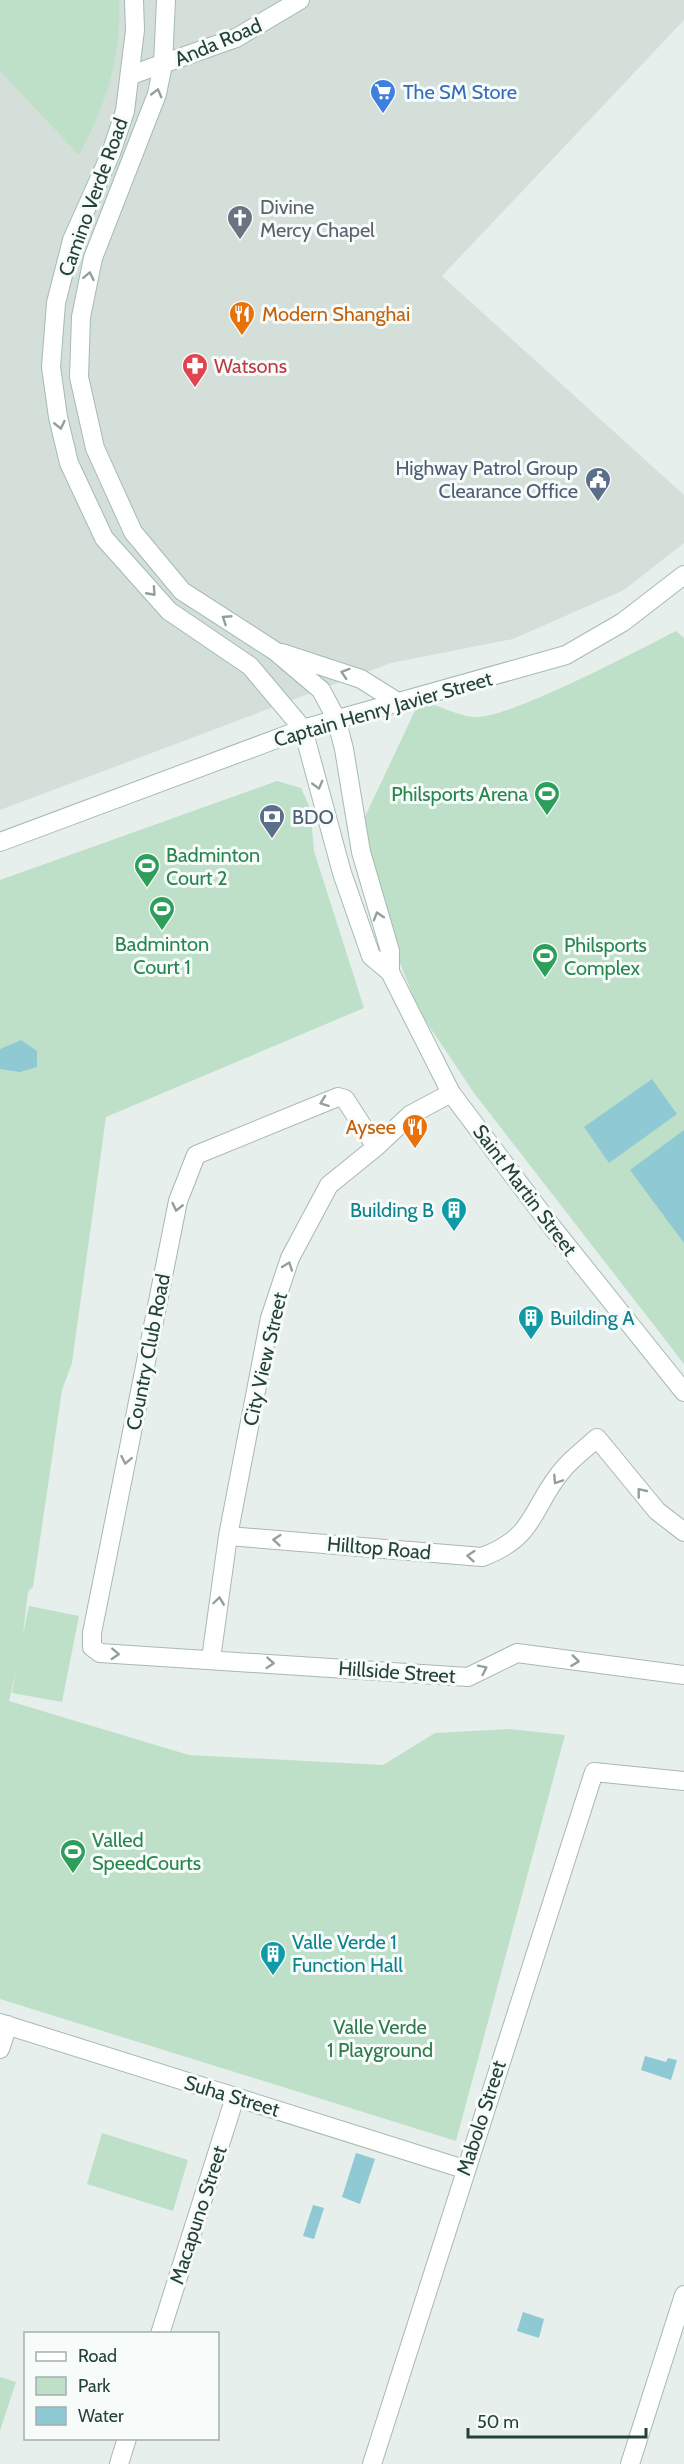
<svg xmlns="http://www.w3.org/2000/svg" width="684" height="2464" viewBox="0 0 684 2464" font-family="Cabin,sans-serif">
	<style>
		.built { fill: #d4dfda }
		.green { fill: #bfe0c8 }
		.water { fill: #8ec9d4 }
		.lines { fill: none; stroke-linecap: round; stroke-linejoin: round }
		.street-casing { stroke: #a8b8b2; stroke-width: 20 }
		.secondary-casing { stroke: #a4bbb3; stroke-width: 20 }
		.street { stroke: #fff; stroke-width: 18 }
		.secondary { stroke: #fff; stroke-width: 18 }
		.oneway { stroke: #92a09c }
		.labels { text-anchor: middle; dominant-baseline: central; stroke-width: 6; stroke-linejoin: round; paint-order: stroke }
		.street-label { font-size: 20px; fill: #24423a; stroke: #f7fbf9 }
		.shop-label { font-size: 20px; fill: #366cbe; stroke: #f7fbf9; text-anchor: start }
		.worship-label { font-size: 20px; fill: #5b616d; stroke: #f7fbf9; text-anchor: start }
		.food-label { font-size: 20px; fill: #c56008; stroke: #f7fbf9; text-anchor: start }
		.health-label { font-size: 20px; fill: #be3a42; stroke: #f7fbf9; text-anchor: start }
		.service-label { font-size: 20px; fill: #4e5e75; stroke: #f7fbf9; text-anchor: end }
		.leisure-label { font-size: 20px; fill: #27864d; stroke: #f7fbf9; text-anchor: start }
		.culture-label { font-size: 20px; fill: #0d838f; stroke: #f7fbf9; text-anchor: start }
		.park-label { font-size: 20px; fill: #2d7a4b; stroke: #f7fbf9 }
	</style>
	<rect width="100%" height="100%" fill="#e6efeb"/>
	<path class="built" d="M0,0H684V20L442,276L684,495V543L624,590L513,639L391,663L0,810Z"/>
	<path class="green" d="M0,0H119C121,60 107,103 79,155L0,71Z
		M676,631L684,638V1364L474,1093L419,1011L394,948L362,823L420,700C437,705 456,715 473,717C506,721 640,649 676,631Z
		M277,781L301,788L310,808L314,851L364,1008L106,1117L72,1363L62,1390L33,1587L28,1592L23,1634L29,1606L79,1616L62,1702L12,1693L16,1671L9,1701L189,1755L383,1765L435,1733L509,1729L565,1735L456,2141L0,1999V880Z
		M102,2133L188,2160L173,2211L87,2184Z
		M0,2377L16,2382L0,2431Z"/>
	<path class="water" d="M21,1040L37,1051V1067L20,1072L0,1069V1049Z
		M652,1079L677,1114L609,1163L584,1127Z
		M684,1130V1243L630,1170Z
		M645,2056L666,2062L668,2058L677,2060L671,2080L641,2070Z
		M356,2153L375,2159L360,2204L342,2197Z
		M313,2205L324,2208L314,2239L303,2236Z
		M523,2312L544,2319L539,2338L517,2331Z"/>
	<g class="lines">
		<defs>
			<path id="street" d="M131,75L236,38L300,0
				M376,1147L345,1099L338,1097L196,1155L178,1201L92,1633V1647L100,1653L468,1677L517,1653L684,1675
				M228,1536L482,1557C539,1536 531,1504 566,1466C575,1456 587,1447 597,1438L657,1511L684,1532
				M211,1659L228,1536L270,1318L290,1258L329,1185L376,1147L410,1115L451,1093
				M0,2023L464,2169
				M0,2049L8,2025
				M160,2334L235,2097
				M119,2464L127,2438
				M372,2464L594,1772L684,1781
				M630,2464L684,2295"/>
			<path id="secondary" d="M134,0L135,30L125,111L111,153L72,240L56,303L51,367L58,417L69,463L104,538L169,611L250,666L303,729L342,873L371,956L390,972L451,1093L552,1227L684,1392
				M166,0L163,64L157,94L93,258L81,317L79,377L95,448L133,532L182,591L275,651L321,690L336,718L344,749L361,852L390,951V972
				M282,653L361,679L396,701
				M0,842L303,729L566,655L623,622L684,575"/>
		</defs>
		<use href="#street" class="street-casing"/>
		<use href="#secondary" class="secondary-casing"/>
		<use href="#street" class="street"/>
		<use href="#secondary" class="secondary"/>
	</g>
	<defs><path id="oneway-chevron" d="M-2-3.5L2.5 0L-2 3.5" fill="none" stroke-width="1.6" stroke-linecap="round" stroke-linejoin="round" transform="scale(1.5)"/></defs>
	<g class="oneway">
		<use href="#oneway-chevron" transform="translate(157 93) rotate(-75)"/>
		<use href="#oneway-chevron" transform="translate(89 276) rotate(-78)"/>
		<use href="#oneway-chevron" transform="translate(60 425) rotate(77)"/>
		<use href="#oneway-chevron" transform="translate(152 592) rotate(48)"/>
		<use href="#oneway-chevron" transform="translate(226 619) rotate(-147)"/>
		<use href="#oneway-chevron" transform="translate(345 673) rotate(-162)"/>
		<use href="#oneway-chevron" transform="translate(318 785) rotate(75)"/>
		<use href="#oneway-chevron" transform="translate(378 916) rotate(-107)"/>
		<use href="#oneway-chevron" transform="translate(324 1102) rotate(160)"/>
		<use href="#oneway-chevron" transform="translate(177 1207) rotate(103)"/>
		<use href="#oneway-chevron" transform="translate(288 1266) rotate(-70)"/>
		<use href="#oneway-chevron" transform="translate(126 1460) rotate(101)"/>
		<use href="#oneway-chevron" transform="translate(557 1480) rotate(123)"/>
		<use href="#oneway-chevron" transform="translate(641 1492) rotate(-129)"/>
		<use href="#oneway-chevron" transform="translate(277 1540) rotate(-175)"/>
		<use href="#oneway-chevron" transform="translate(471 1556) rotate(-175)"/>
		<use href="#oneway-chevron" transform="translate(219 1601) rotate(-82)"/>
		<use href="#oneway-chevron" transform="translate(115 1654) rotate(3)"/>
		<use href="#oneway-chevron" transform="translate(575 1661) rotate(7)"/>
		<use href="#oneway-chevron" transform="translate(270 1663) rotate(4)"/>
		<use href="#oneway-chevron" transform="translate(483 1669) rotate(-26)"/>
	</g>
	<defs>
		<symbol id="supermarket-pin" viewBox="-11 -11 22 30"><path d="M0 17L-7.5 6A9.5 9.5 0 1 1 7.5 6Z" fill="#3f7fe0" stroke="#f7fbf9"/><path d="M-6-5.5h2.5l.6 2H6L4.5 2H-2.5L-4.4-4H-6ZM-1.5 3.2a1.3 1.3 0 1 0 .1 0ZM3 3.2a1.3 1.3 0 1 0 .1 0Z" fill="#fff"/></symbol>
		<symbol id="church-pin" viewBox="-11 -11 22 30"><path d="M0 17L-7.5 6A9.5 9.5 0 1 1 7.5 6Z" fill="#6b7280" stroke="#f7fbf9"/><path d="M-1.2-6h2.4v3.5h3.3v2.4h-3.3V6h-2.4V-.1h-3.3v-2.4h3.3Z" fill="#fff"/></symbol>
		<symbol id="restaurant-pin" viewBox="-11 -11 22 30"><path d="M0 17L-7.5 6A9.5 9.5 0 1 1 7.5 6Z" fill="#e8710a" stroke="#f7fbf9"/><path d="M-5-6h1v4h1v-4h1v4h1v-4h1v5L-1.5 .5V6h-2V.5L-5-1ZM5-6V6H3V1.5H1.5Q1.5-4 5-6Z" fill="#fff"/></symbol>
		<symbol id="pharmacy-pin" viewBox="-11 -11 22 30"><path d="M0 17L-7.5 6A9.5 9.5 0 1 1 7.5 6Z" fill="#e0444e" stroke="#f7fbf9"/><path d="M-2-6h4v4h4v4h-4v4h-4v-4h-4v-4h4Z" fill="#fff"/></symbol>
		<symbol id="civic-pin" viewBox="-11 -11 22 30"><path d="M0 17L-7.5 6A9.5 9.5 0 1 1 7.5 6Z" fill="#5c6f8a" stroke="#f7fbf9"/><path d="M-.6-6.5H3V-4.5H.6V-3L4-1V1h2V6H-6V1h2V-1L-.6-3ZM-1.2 2.5V6h2.4V2.5Z" fill="#fff"/></symbol>
		<symbol id="stadium-pin" viewBox="-11 -11 22 30"><path d="M0 17L-7.5 6A9.5 9.5 0 1 1 7.5 6Z" fill="#2e9e5b" stroke="#f7fbf9"/><path d="M0-5a6.5 5 0 1 0 0 10a6.5 5 0 1 0 0-10ZM-3.5-1.8h7v3.6h-7Z" fill="#fff"/></symbol>
		<symbol id="bank-pin" viewBox="-11 -11 22 30"><path d="M0 17L-7.5 6A9.5 9.5 0 1 1 7.5 6Z" fill="#5c6f8a" stroke="#f7fbf9"/><path d="M-6-4H6V4H-6ZM0-2.3a2.3 2.3 0 1 0 0 4.6a2.3 2.3 0 1 0 0-4.6Z" fill="#fff"/></symbol>
		<symbol id="building-pin" viewBox="-11 -11 22 30"><path d="M0 17L-7.5 6A9.5 9.5 0 1 1 7.5 6Z" fill="#0f9aa8" stroke="#f7fbf9"/><path d="M-4-6H4V6H1V3H-1V6H-4ZM-2.5-4.3h1.7v1.8h-1.7ZM.8-4.3h1.7v1.8H.8ZM-2.5-1h1.7V.8h-1.7ZM.8-1h1.7V.8H.8Z" fill="#fff"/></symbol>
	</defs>
	<g fill-rule="evenodd">
		<use href="#supermarket-pin" x="368" y="77" width="30" height="40"/>
		<use href="#church-pin" x="225" y="203" width="30" height="40"/>
		<use href="#restaurant-pin" x="227" y="299" width="30" height="40"/>
		<use href="#pharmacy-pin" x="180" y="351" width="30" height="40"/>
		<use href="#civic-pin" x="583" y="465" width="30" height="40"/>
		<use href="#stadium-pin" x="532" y="779" width="30" height="40"/>
		<use href="#bank-pin" x="257" y="802" width="30" height="40"/>
		<use href="#stadium-pin" x="132" y="851" width="30" height="40"/>
		<use href="#stadium-pin" x="147" y="894" width="30" height="40"/>
		<use href="#stadium-pin" x="530" y="941" width="30" height="40"/>
		<use href="#restaurant-pin" x="400" y="1112" width="30" height="40"/>
		<use href="#building-pin" x="439" y="1195" width="30" height="40"/>
		<use href="#building-pin" x="516" y="1303" width="30" height="40"/>
		<use href="#stadium-pin" x="58" y="1837" width="30" height="40"/>
		<use href="#building-pin" x="258" y="1939" width="30" height="40"/>
	</g>
	<g class="labels">
		<g class="street-label">
			<text transform="translate(218 42) rotate(-23)">Anda Road</text>
			<text transform="translate(93 197) rotate(-70)">Camino Verde Road</text>
			<text transform="translate(383 709) rotate(-16)">Captain Henry Javier Street</text>
			<text transform="translate(525 1190) rotate(53)">Saint Martin Street</text>
			<text transform="translate(148 1352) rotate(-79)">Country Club Road</text>
			<text transform="translate(265 1359) rotate(-77)">City View Street</text>
			<text transform="translate(379 1548) rotate(5)">Hilltop Road</text>
			<text transform="translate(397 1672) rotate(4)">Hillside Street</text>
			<text transform="translate(232 2096) rotate(17)">Suha Street</text>
			<text transform="translate(481 2118) rotate(-72)">Mabolo Street</text>
			<text transform="translate(198 2215) rotate(-72)">Macapuno Street</text>
		</g>
		<g class="shop-label">
			<text x="403" y="92">The SM Store</text>
		</g>
		<g class="worship-label">
			<text x="260" y="207">Divine<tspan x="260" dy="23">Mercy Chapel</tspan></text>
		</g>
		<g class="food-label">
			<text x="262" y="314">Modern Shanghai</text>
			<text x="396" y="1127" text-anchor="end">Aysee</text>
		</g>
		<g class="health-label">
			<text x="214" y="366">Watsons</text>
		</g>
		<g class="service-label">
			<text x="578" y="468">Highway Patrol Group<tspan x="578" dy="23">Clearance Office</tspan></text>
			<text x="292" y="817" text-anchor="start">BDO</text>
		</g>
		<g class="leisure-label">
			<text x="528" y="794" text-anchor="end">Philsports Arena</text>
			<text x="166" y="855">Badminton<tspan x="166" dy="23">Court 2</tspan></text>
			<text x="162" y="944" text-anchor="middle">Badminton<tspan x="162" dy="23">Court 1</tspan></text>
			<text x="564" y="945">Philsports<tspan x="564" dy="23">Complex</tspan></text>
			<text x="92" y="1840">Valled<tspan x="92" dy="23">SpeedCourts</tspan></text>
		</g>
		<g class="culture-label">
			<text x="434" y="1210" text-anchor="end">Building B</text>
			<text x="550" y="1318">Building A</text>
			<text x="292" y="1942">Valle Verde 1<tspan x="292" dy="23">Function Hall</tspan></text>
		</g>
		<g class="park-label">
			<text x="380" y="2027">Valle Verde<tspan x="380" dy="23">1 Playground</tspan></text>
		</g>
	</g>
	<rect x="24" y="2332" width="195" height="108" fill="#f7fbf9" stroke="#a3b1ad" stroke-width="1.5"/>
	<rect x="36" y="2352" width="30" height="9" fill="#ffffff" stroke="#a3b1ad" stroke-width="1.5"/>
	<text x="78" y="2362" font-size="18" fill="#24423a">Road</text>
	<rect x="36" y="2377" width="30" height="18" fill="#bfe0c8" stroke="#a3b1ad" stroke-width="1.5"/>
	<text x="78" y="2392" font-size="18" fill="#24423a">Park</text>
	<rect x="36" y="2407" width="30" height="18" fill="#8ec9d4" stroke="#a3b1ad" stroke-width="1.5"/>
	<text x="78" y="2422" font-size="18" fill="#24423a">Water</text>
	<path d="M468 2428v9h178v-9" fill="none" stroke="#24423a" stroke-width="3"/>
	<text x="477" y="2428" font-size="18" fill="#24423a" stroke="#f7fbf9" stroke-width="4.5" paint-order="stroke">50 m</text>
</svg>
